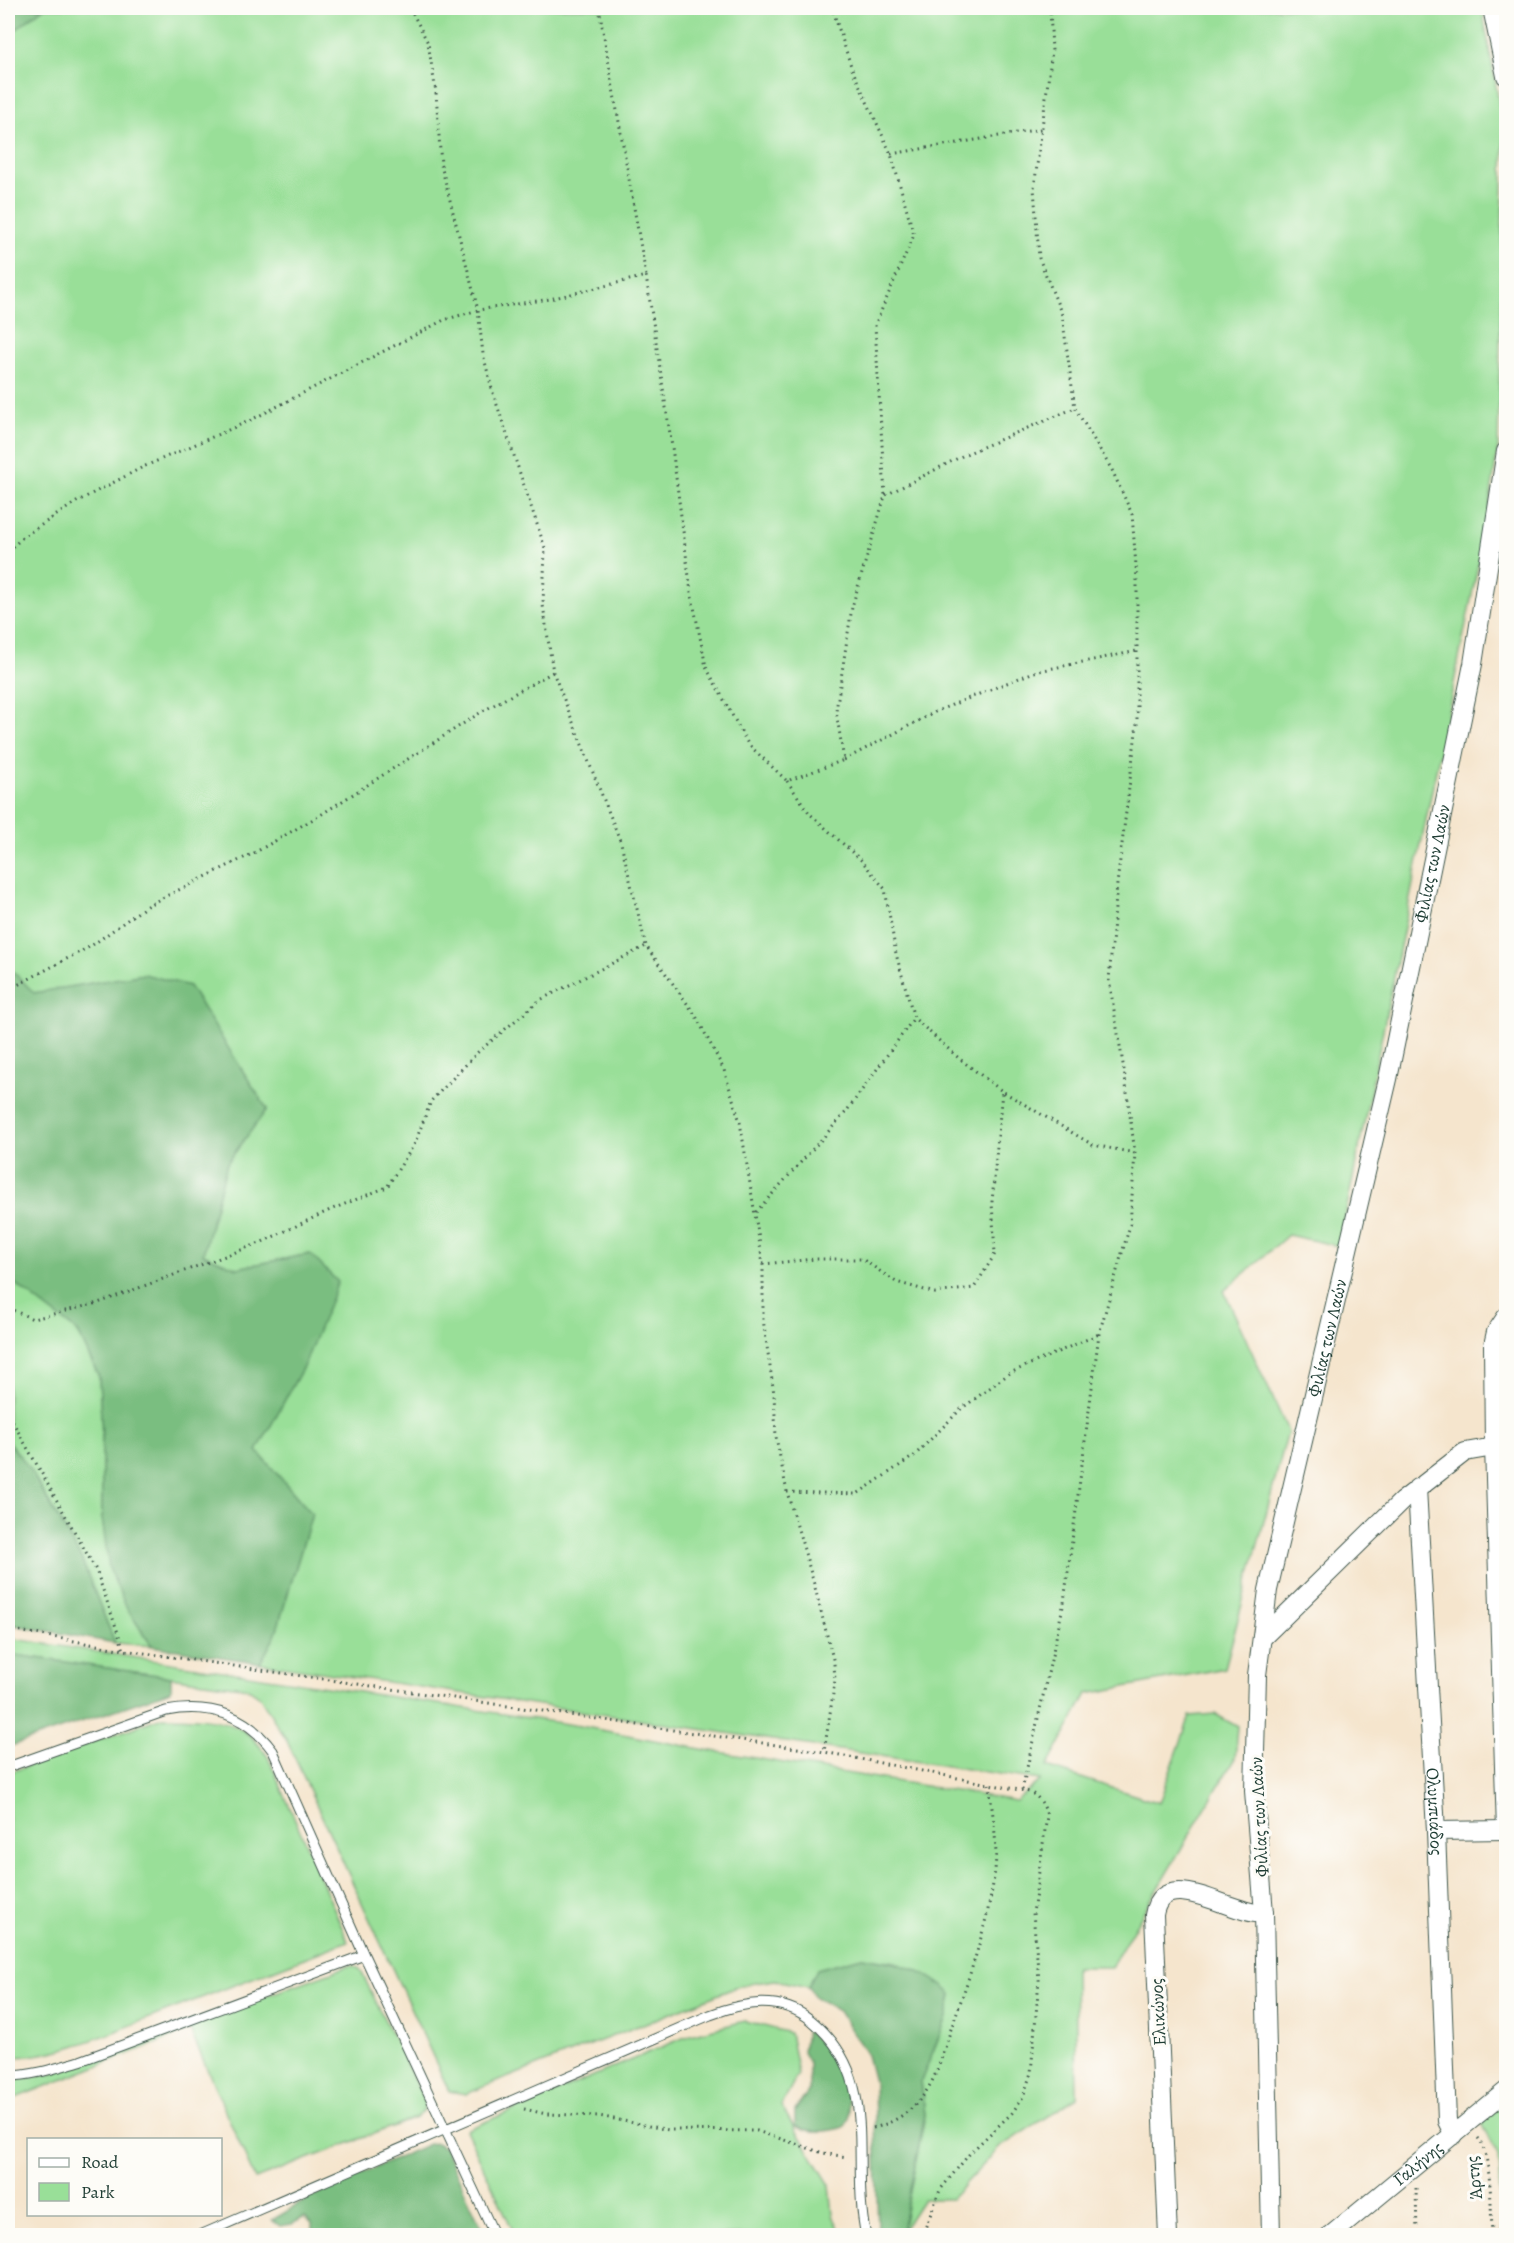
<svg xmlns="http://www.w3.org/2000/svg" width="1514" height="2243" viewBox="0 0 1514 2243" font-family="Alegreya,serif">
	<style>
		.green { fill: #99df98; stroke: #5c8e66; stroke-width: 1.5 }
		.forest { fill: #7abe80; stroke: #4c7e5a; stroke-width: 1.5 }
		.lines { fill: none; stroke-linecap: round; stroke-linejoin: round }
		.lane-casing { stroke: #3f564b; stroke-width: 11 }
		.street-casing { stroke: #3f564b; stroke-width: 20 }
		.path { stroke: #3f564b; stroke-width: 3; stroke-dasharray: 1.5 4.5; stroke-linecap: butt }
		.lane { stroke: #fff; stroke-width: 9 }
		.street { stroke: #fff; stroke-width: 18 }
		.labels { text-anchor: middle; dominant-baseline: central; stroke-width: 6; stroke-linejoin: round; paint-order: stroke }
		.street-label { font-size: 18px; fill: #1f3d34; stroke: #fdfcf7 }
	</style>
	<rect width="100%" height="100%" fill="#fdfcf7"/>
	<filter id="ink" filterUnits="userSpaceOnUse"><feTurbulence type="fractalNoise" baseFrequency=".0167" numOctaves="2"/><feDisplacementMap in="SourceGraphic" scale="12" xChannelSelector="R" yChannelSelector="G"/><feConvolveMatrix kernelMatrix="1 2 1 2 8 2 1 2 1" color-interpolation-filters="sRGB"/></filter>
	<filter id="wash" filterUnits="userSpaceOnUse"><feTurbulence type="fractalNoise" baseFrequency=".008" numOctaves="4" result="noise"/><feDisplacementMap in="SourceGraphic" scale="24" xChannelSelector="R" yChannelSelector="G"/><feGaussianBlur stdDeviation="1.35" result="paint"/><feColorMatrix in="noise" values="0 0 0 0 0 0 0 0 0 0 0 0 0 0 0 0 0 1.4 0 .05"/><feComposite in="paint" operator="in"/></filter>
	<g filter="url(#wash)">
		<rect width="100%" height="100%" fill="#f5e5cd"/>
		<path class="green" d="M43,8H1482L1504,131L1498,447L1487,521L1339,1246L1288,1235L1224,1291L1288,1431L1225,1668L1087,1694L1047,1767L1159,1803L1190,1716L1215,1714L1238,1727L1235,1758L1111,1967H1075L1077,2097L1000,2147L951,2199H923L902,2231L925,2115L921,2081L947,2017L952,1995L895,1962L862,1957L818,1969L808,1987L775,1980L742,1985L466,2094L449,2091L287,1741L260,1697L247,1688L8,1654V1638L580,1726L706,1750L1016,1801L1040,1780L260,1663L275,1636L312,1514L257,1451L305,1363L310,1254L237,1268L203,1254L227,1163L267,1109L144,974L33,993L8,966V36Z
			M8,1278L78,1332L99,1377L102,1436V1518L127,1609L152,1646L115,1643L81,1558L29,1468L8,1441Z
			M162,1717C186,1717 221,1717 242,1730C253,1736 261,1747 268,1757L348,1941C287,1965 226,1988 165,2012C117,2030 59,2058 8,2057V1773Z
			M348,1966H354L360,1969L424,2100V2110L415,2118L255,2179L190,2030L8,2101V2081L50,2074Z
			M745,2021L790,2033L798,2074L781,2106L830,2185L833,2215L842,2235H515L466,2130L690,2035Z
			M1506,2102V2235L1502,2236L1498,2156L1482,2123Z"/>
		<path class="forest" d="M8,8H43L8,36Z
			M8,966L34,993L144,974L189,986L267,1109L227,1163L203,1254L237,1268L310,1254L338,1282L305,1363L257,1451L312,1514L275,1636L260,1663L152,1646L127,1609L109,1568L102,1518V1436L99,1377L78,1332L8,1278Z
			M8,1441L29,1468L81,1558L115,1643L8,1624Z
			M8,1654L171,1677V1691L8,1747Z
			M862,1957C897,1962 925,1969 952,1994L947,2017L921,2081L925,2115L902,2231L878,2232L874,2082L867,2055L839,2011L815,1997L808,1987L817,1969Z
			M806,2031C815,2038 823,2045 830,2054C840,2067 852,2103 849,2119C849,2119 845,2127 844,2127C828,2132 810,2133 795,2126V2111L809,2090V2063L803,2052Z
			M436,2143L445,2148L485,2235H469L465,2232L451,2230L421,2232L410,2236L312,2235V2224L305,2217L292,2224L280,2226L272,2220L313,2196L429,2144Z"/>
	</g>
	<g filter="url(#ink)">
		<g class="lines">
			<defs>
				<path id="lane" d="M8,1767L166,1711C210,1703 246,1714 273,1751L364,1955L495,2236
					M8,2076C33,2076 56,2068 80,2061L364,1955
					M198,2236L710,2015C744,2002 780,1995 811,2020C883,2079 849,2158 866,2236"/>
				<g id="street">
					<path d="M1492,8L1506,76"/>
					<path d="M1506,1317L1496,1332L1493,1345L1494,1447L1506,1831"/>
					<path id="s1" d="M1417,1488L1436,1831L1447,2121L1454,2135"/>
					<path d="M1262,1638L1402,1501L1465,1452L1494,1447"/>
					<path d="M1436,1831L1506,1830"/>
					<path d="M1168,2236L1154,1915C1162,1862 1236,1918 1264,1913"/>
					<path id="s2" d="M1271,2236L1264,1913L1254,1791L1257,1675L1268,1590L1388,1079L1473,664L1506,451"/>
					<path id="s3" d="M1330,2236L1506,2091"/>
				</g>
			</defs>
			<use href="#lane" class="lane-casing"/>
			<use href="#street" class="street-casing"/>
			<path class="path" d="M410,8L428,43L436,92L441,165L478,310L483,354L493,393L545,548L543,605L553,672L621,843L646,946
				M599,8L646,276
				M891,154L1041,129
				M886,495L966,454L1075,408
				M8,551L23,537L78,501L143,467L249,421L444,320L478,310L550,299L646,276L672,447L691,592L706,667L748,744L787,781L844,760L836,711L852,607L885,496L875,325L914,235L891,154L852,69L832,8
				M844,760L937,711L1034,672L1137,651
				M787,781L810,814L862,861L885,889L896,954L914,1018L961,1060L1002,1091L1093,1145L1135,1153
				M8,990L91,946L148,905L254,853L322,814L483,711L553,672
				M756,1212L846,1112L914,1018
				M763,1264L815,1259H862L896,1282L935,1293L974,1288L995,1254L992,1202L1002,1091
				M8,1308L33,1319L98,1303L260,1243L330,1210L387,1187L415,1143L431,1101L478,1052L540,1000L646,946L696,1016L724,1070L740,1122L763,1264V1319L774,1394L776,1437L787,1492L813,1580L834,1663L835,1681L824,1752
				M8,1404L10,1417L96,1570L124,1650
				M787,1492L857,1494L914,1456L961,1409L1010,1373L1099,1334
				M8,1629L124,1650L824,1752L1030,1792C1040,1798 1044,1804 1047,1816L1033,1913L1039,1980L1031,2073L1023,2097L1012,2113L971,2152L940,2190L922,2236
				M1022,1790L1064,1602L1099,1334L1130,1225L1135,1153L1124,1070L1109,980L1117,884L1137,724V579L1132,514L1112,470L1075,408L1062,315L1039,258L1034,188L1052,51L1050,8
				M524,2109L546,2114L599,2116L669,2130L757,2131L823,2153L847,2157
				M873,2128C895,2123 913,2110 925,2093C938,2074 944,2050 951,2029C969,1978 988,1925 995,1870C998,1841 992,1812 989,1784
				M1478,2138C1492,2155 1491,2212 1492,2236
				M1416,2188L1417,2236"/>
			<use href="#lane" class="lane"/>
			<use href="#street" class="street"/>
		</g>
	</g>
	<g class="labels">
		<g class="street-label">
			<text stroke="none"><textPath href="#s2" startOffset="1392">Φιλίας των Λαών</textPath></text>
			<text stroke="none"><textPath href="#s2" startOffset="906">Φιλίας των Λαών</textPath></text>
			<text stroke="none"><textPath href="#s1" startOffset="324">Ολυμπιάδος</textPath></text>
			<text transform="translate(1259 1817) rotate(-93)">Φιλίας των Λαών</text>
			<text transform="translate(1158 2012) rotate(-93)">Ελικώνος</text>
			<text stroke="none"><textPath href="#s3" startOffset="114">Γαλήνης</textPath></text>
			<text transform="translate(1474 2178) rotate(-96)">Άρτης</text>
		</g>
	</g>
	<rect width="1514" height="2243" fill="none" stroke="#fdfcf7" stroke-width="30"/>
	<rect x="27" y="2138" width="195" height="78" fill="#fdfcf7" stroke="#a4b0a9" stroke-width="1.5"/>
	<rect x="39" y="2158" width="30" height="9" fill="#ffffff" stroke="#a4b0a9" stroke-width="1.5"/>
	<text x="81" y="2168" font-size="18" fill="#1f3d34">Road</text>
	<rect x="39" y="2183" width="30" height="18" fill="#99df98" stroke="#a4b0a9" stroke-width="1.5"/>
	<text x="81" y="2198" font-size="18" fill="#1f3d34">Park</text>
</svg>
